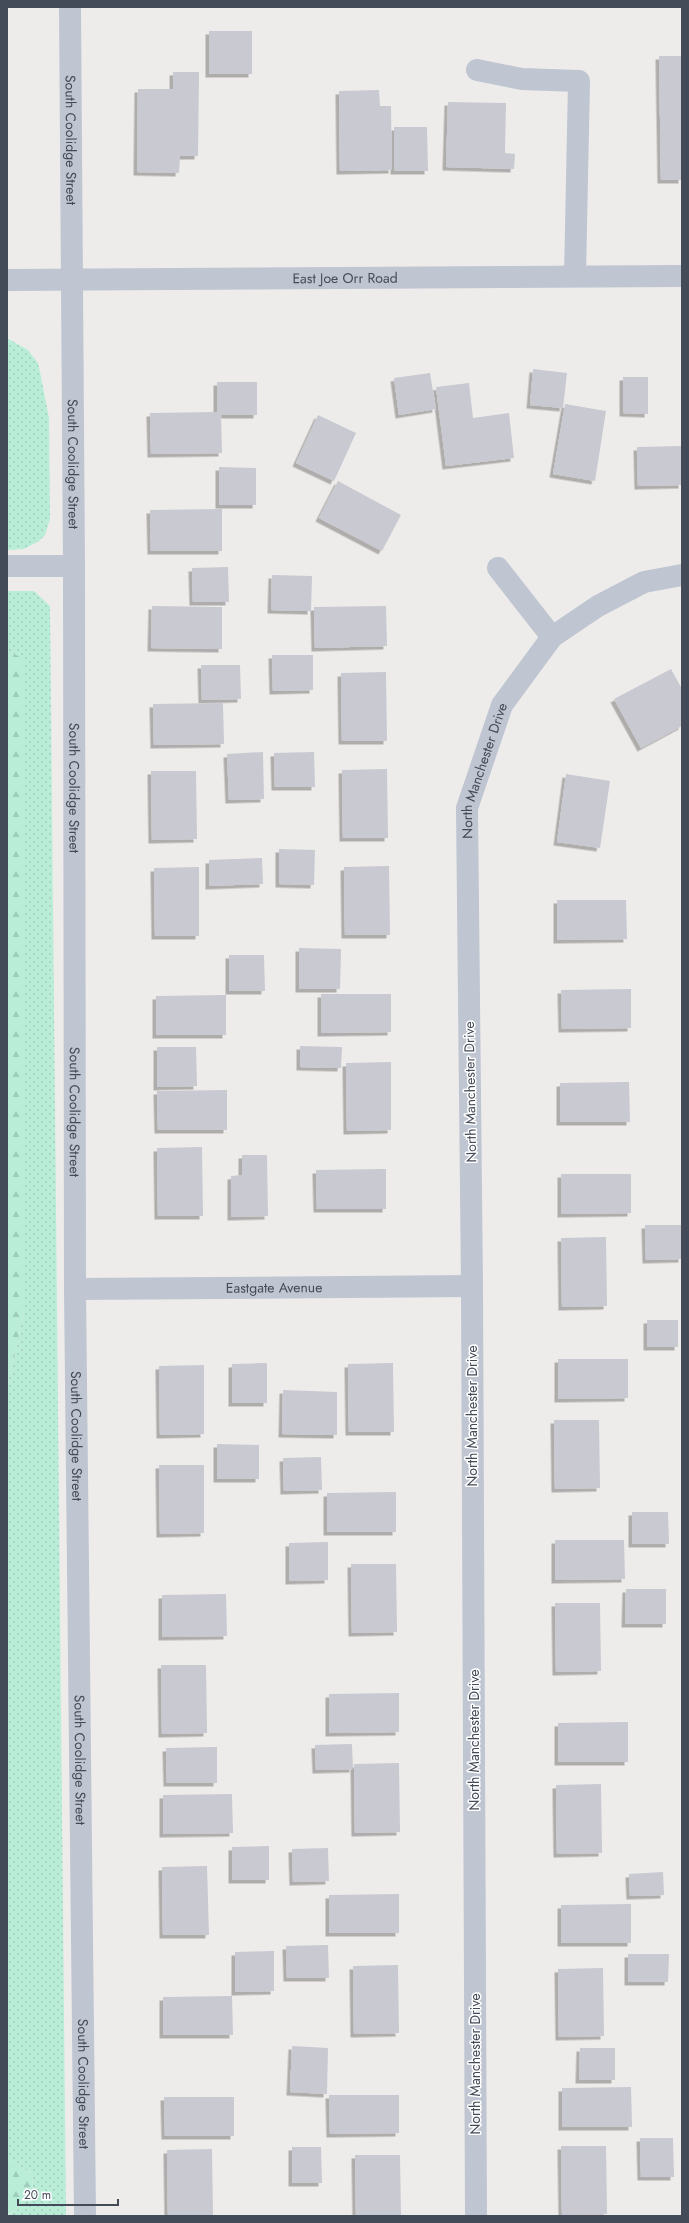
<svg xmlns="http://www.w3.org/2000/svg" width="689" height="2223" viewBox="0 0 689 2223" font-family="Jost,sans-serif">
	<style>
		.grass { fill: url(#grass-dots) }
		.forest { fill: url(#forest-firs) }
		.building { fill: #c8c9d1; filter: url(#shadow) }
		.lines { fill: none; stroke-linecap: round; stroke-linejoin: round }
		.minor { stroke: #bfc5d1; stroke-width: 22 }
		.labels { text-anchor: middle; dominant-baseline: central; stroke-width: 3; stroke-linejoin: round; paint-order: stroke }
		.street-label { font-size: 14px; fill: #444b58; stroke: #fff }
	</style>
	<defs>
		<pattern id="grass-dots" width="8" height="8" patternUnits="userSpaceOnUse"><rect width="8" height="8" fill="#b9edd7"/><path d="M2 2h.1M6 6h.1" fill="none" stroke="#a0cdbb" stroke-width="1.8" stroke-linecap="round"/></pattern>
		<pattern id="forest-firs" width="22" height="20" patternUnits="userSpaceOnUse"><rect width="22" height="20" fill="#b9edd7"/><path d="M5 1l3.5 6h-7zM16 11l3.5 6h-7z" fill="#a0cdbb"/></pattern>
		<filter id="shadow"><feDropShadow dx="-3.5" dy="3.5" stdDeviation="0" flood-color="#0004"/></filter>
	</defs>
	<rect width="100%" height="100%" fill="#eeeceb"/>
	<path class="grass" d="M7,338L28,350L38,363L40,372L49,418L50,519L45,535L39,541L24,549L7,550Z
		M7,591H34L50,606L66,2216H7L33,2200L32,2174L7,2158V1388L24,1313V660L7,650Z"/>
	<path class="forest" d="M7,650L24,659V1313L7,1388Z
		M7,2158L32,2174L33,2201L7,2215Z"/>
	<path class="building" d="M209,31H252V74H209Z
		M659,56H682V180H661Z
		M173,72H199L198,156H180L179,173L137,172L138,89H173Z
		M379,90L380,106H391L392,170L340,171L339,91Z
		M448,102L506,103L505,153L515,154L514,169L446,167Z
		M394,127H427L428,171H394Z
		M533,369L567,373L563,408L530,405Z
		M430,373L436,409L399,415L394,378Z
		M623,377H648V414L623,413Z
		M217,382H257V415H221L222,453L151,454L150,413L217,412Z
		M469,383L473,418L509,413L514,458L446,466L436,387Z
		M565,404L606,411L595,481L553,474Z
		M318,415L356,433L334,481L296,463Z
		M682,446V485L638,486L637,447Z
		M219,467L256,468V505H219Z
		M338,481L401,515L382,551L319,518Z
		M222,509V551H151L150,510Z
		M228,567L229,602H193L192,568Z
		M272,575L312,576L311,611L271,610Z
		M152,606L222,607V649L151,648Z
		M386,606L387,646L315,648L314,607Z
		M272,655H313V690L273,691Z
		M201,665H240L241,699L202,700Z
		M671,669L682,689V726L641,748L614,699Z
		M386,672L387,741H342L341,673Z
		M223,703L224,744L154,745L153,704Z
		M263,752L264,799L229,800L227,754Z
		M314,752L315,787H275L274,753Z
		M387,769L388,838H343L342,770Z
		M151,771H196L197,839L152,840Z
		M566,774L610,781L600,848L557,842Z
		M279,849L315,850L314,885L279,884Z
		M262,858L263,884L209,886V860Z
		M389,866L390,935H345L344,867Z
		M199,867V936H155L154,868Z
		M557,900H626L627,939L557,940Z
		M299,948L341,949L340,989H299Z
		M229,955H264L265,991H229Z
		M631,989V1028L562,1029L561,990Z
		M321,994H391V1032L321,1033Z
		M226,995V1035H156V996Z
		M300,1046L342,1047L341,1068L300,1067Z
		M157,1047H196L197,1086L157,1087Z
		M391,1062V1130L347,1131L346,1063Z
		M629,1082L630,1122H560V1083Z
		M227,1090V1130H158L157,1091Z
		M202,1147L203,1216H158L157,1148Z
		M242,1155H267L268,1216L231,1217V1176L242,1175Z
		M386,1169V1209H317L316,1170Z
		M561,1174H631V1213L561,1214Z
		M645,1225H682V1259L646,1260Z
		M606,1237L607,1306L562,1307L561,1238Z
		M647,1320H678V1347H647Z
		M558,1359H628V1398L558,1399Z
		M267,1363V1403H232V1364Z
		M393,1363L394,1432H349L348,1364Z
		M204,1365V1434L160,1435L159,1366Z
		M283,1390L337,1392V1435L282,1434Z
		M554,1420H599L600,1488L555,1489Z
		M217,1444L259,1445V1479H217Z
		M321,1457L322,1490L284,1491L283,1458Z
		M159,1465H204V1533L160,1534Z
		M396,1492V1532H327V1493Z
		M632,1512H668L669,1544H632Z
		M555,1540H624L625,1579L555,1580Z
		M328,1542V1580L289,1581V1543Z
		M351,1564H396L397,1632L352,1633Z
		M626,1589H666V1624H625Z
		M226,1594L227,1636L162,1637V1595Z
		M555,1603H600L601,1671L556,1672Z
		M161,1665H206L207,1733L162,1734Z
		M399,1693V1732L329,1733V1694Z
		M628,1722V1762H558V1723Z
		M352,1744L353,1769L316,1770L315,1745Z
		M217,1747V1783H167L166,1748Z
		M399,1763L400,1832L355,1833L354,1764Z
		M601,1784L602,1853L557,1854L556,1785Z
		M232,1794L233,1833L163,1834V1795Z
		M269,1846V1880H232V1847Z
		M328,1848L329,1881L293,1882L292,1849Z
		M207,1866L209,1935H163L162,1867Z
		M663,1872L664,1895L630,1896L629,1874Z
		M399,1894V1933H329V1895Z
		M631,1904V1943H561V1905Z
		M328,1945L329,1978H287L286,1946Z
		M274,1951V1991L235,1992V1952Z
		M628,1954H669L668,1982H628Z
		M398,1965L399,2033L354,2034L353,1966Z
		M603,1968L604,2036L559,2037L558,1969Z
		M232,1996L233,2035H163V1997Z
		M292,2046L328,2048L327,2094L290,2092Z
		M580,2048H615V2080H579Z
		M631,2087L632,2127H562V2088Z
		M329,2095H399V2133L330,2134Z
		M164,2097H234V2136H165Z
		M640,2138H673L674,2177H641Z
		M561,2146H606L607,2214L562,2215Z
		M292,2147H321L322,2183H292Z
		M212,2149L213,2216H168L167,2150Z
		M355,2155H400L401,2216H356Z"/>
	<g class="lines">
		<g class="minor">
			<path id="s1" d="M70,7L74,566L75,1289L85,2216"/>
			<path d="M477,70L522,79L579,81L575,276"/>
			<path id="s2" d="M7,280L682,276"/>
			<path d="M7,566H74"/>
			<path d="M498,568L552,637"/>
			<path id="s3" d="M75,1289L472,1286"/>
			<path id="s4" d="M476,2216L472,1286L467,808L502,705L552,637L598,606L644,582L682,575"/>
		</g>
	</g>
	<g class="labels">
		<g class="street-label">
			<text stroke="none"><textPath href="#s1" startOffset="133">South Coolidge Street</textPath></text>
			<text stroke="none"><textPath href="#s2" startOffset="338">East Joe Orr Road</textPath></text>
			<text stroke="none"><textPath href="#s1" startOffset="457">South Coolidge Street</textPath></text>
			<text stroke="none"><textPath href="#s4" startOffset="1448">North Manchester Drive</textPath></text>
			<text stroke="none"><textPath href="#s1" startOffset="781">South Coolidge Street</textPath></text>
			<text transform="translate(470 1092) rotate(-91)">North Manchester Drive</text>
			<text stroke="none"><textPath href="#s1" startOffset="1105">South Coolidge Street</textPath></text>
			<text stroke="none"><textPath href="#s3" startOffset="199">Eastgate Avenue</textPath></text>
			<text transform="translate(472 1416) rotate(-90)">North Manchester Drive</text>
			<text stroke="none"><textPath href="#s1" startOffset="1429">South Coolidge Street</textPath></text>
			<text transform="translate(474 1740) rotate(-90)">North Manchester Drive</text>
			<text stroke="none"><textPath href="#s1" startOffset="1753">South Coolidge Street</textPath></text>
			<text transform="translate(475 2064) rotate(-90)">North Manchester Drive</text>
			<text stroke="none"><textPath href="#s1" startOffset="2077">South Coolidge Street</textPath></text>
		</g>
	</g>
	<rect width="689" height="2223" fill="none" stroke="#444b58" stroke-width="16"/>
	<path d="M18 2199v6h100v-6" fill="none" stroke="#444b58" stroke-width="2"/>
	<text x="24" y="2199" font-size="12" fill="#444b58" stroke="#ffffff" stroke-width="3" paint-order="stroke">20 m</text>
</svg>
